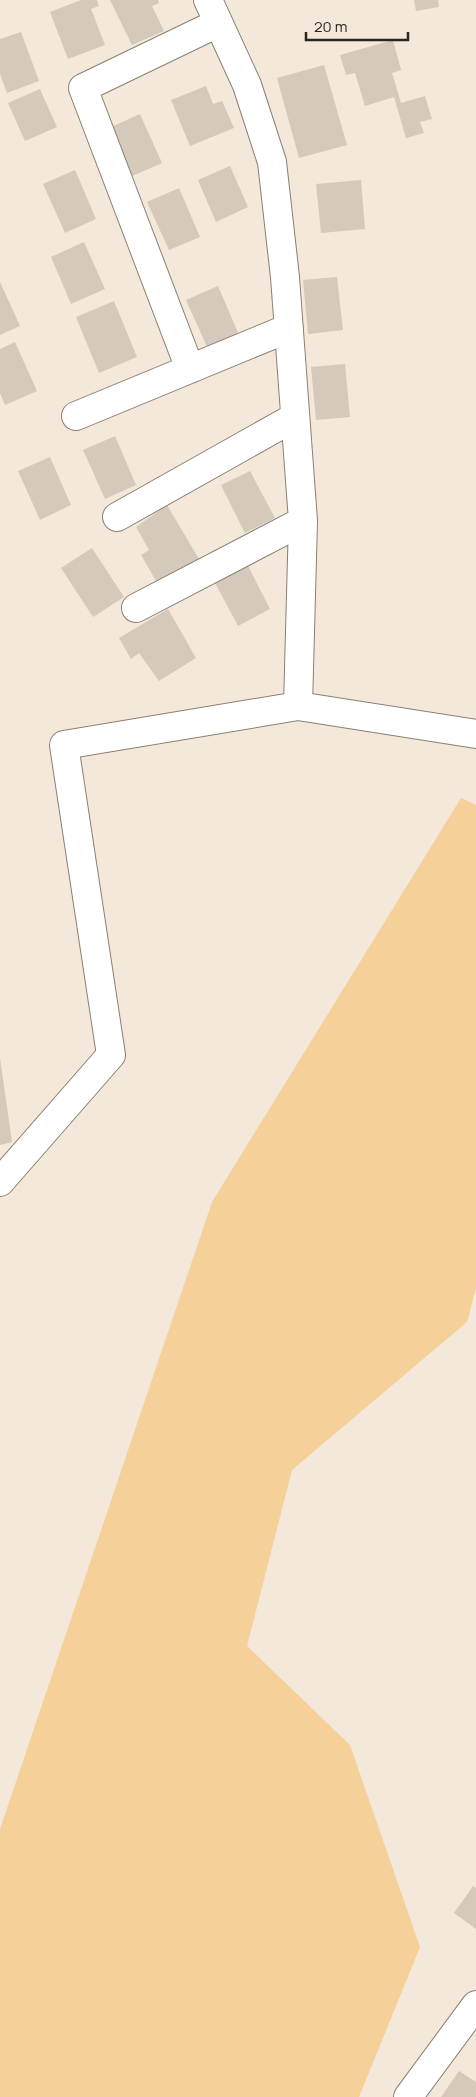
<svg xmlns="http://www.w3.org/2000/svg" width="476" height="2097" viewBox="0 0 476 2097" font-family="Manrope,sans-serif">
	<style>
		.green { fill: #f5d099 }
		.building { fill: #d4c9ba }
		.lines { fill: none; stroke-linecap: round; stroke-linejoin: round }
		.minor-casing { stroke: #8a8072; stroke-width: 30 }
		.minor { stroke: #fff; stroke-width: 28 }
	</style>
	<rect width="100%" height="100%" fill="#f3e8d9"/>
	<path class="green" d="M461,798L476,805V1288L467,1322L292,1470L247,1646L350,1745L420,1947L359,2097H0V1829L212,1202Z"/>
	<path class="building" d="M81,0H97L99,6L91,9L105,45L68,59L50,12Z
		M110,0H158L159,3L152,6L164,31L132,45Z
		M414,0H438L439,7L416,11Z
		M21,32L39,81L7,93L0,74V39Z
		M393,40L401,70L392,73L401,103L425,96L432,119L420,122L424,133L406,138L394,97L365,106L355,73L346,75L340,55Z
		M324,65L347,145L299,158L277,78Z
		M206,86L213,104L222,101L234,128L190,146L171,100Z
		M40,89L57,127L25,141L8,103Z
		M140,114L162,163L130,177L109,128Z
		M230,166L248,207L216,222L198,180Z
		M75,170L96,219L65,233L43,184Z
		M361,180L365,229L321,233L316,184Z
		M179,188L200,237L169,250L147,202Z
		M84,242L105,289L71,304L51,257Z
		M337,277L343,330L308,334L303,280Z
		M0,282L20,326L0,335Z
		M218,286L239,335L208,349L186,300Z
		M114,301L137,357L99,373L76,317Z
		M15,342L37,391L5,405L0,393V349Z
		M345,364L350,417L316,420L311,367Z
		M115,436L136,485L105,499L83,450Z
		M50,457L71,505L40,520L18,471Z
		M250,471L275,518L245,533L221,485Z
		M167,505L199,559L156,581L141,555L149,550L136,527Z
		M92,548L124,597L93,617L61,568Z
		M247,564L270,609L238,626L214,581Z
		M168,609L196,658L159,681L139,653L131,659L119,638Z
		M0,1058L12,1142L0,1145Z
		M473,1886L476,1888V1929L454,1913Z
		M459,2071L476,2082V2097H441Z"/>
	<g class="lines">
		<defs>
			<path id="minor" d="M190,369L83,88L218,23
				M76,416L289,328
				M117,517L295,417
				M136,608L303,521L285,277L272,162L247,85L208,0
				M298,706L476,734
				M0,1182L111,1055L64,745L298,706L303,521
				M408,2097L476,2005"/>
		</defs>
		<use href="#minor" class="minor-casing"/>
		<use href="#minor" class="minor"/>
	</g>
	<path d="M306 32v8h102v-8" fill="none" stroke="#29251f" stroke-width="2.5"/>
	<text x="314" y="32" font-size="15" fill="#29251f" stroke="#f3e8d9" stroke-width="4" paint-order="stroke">20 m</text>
</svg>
